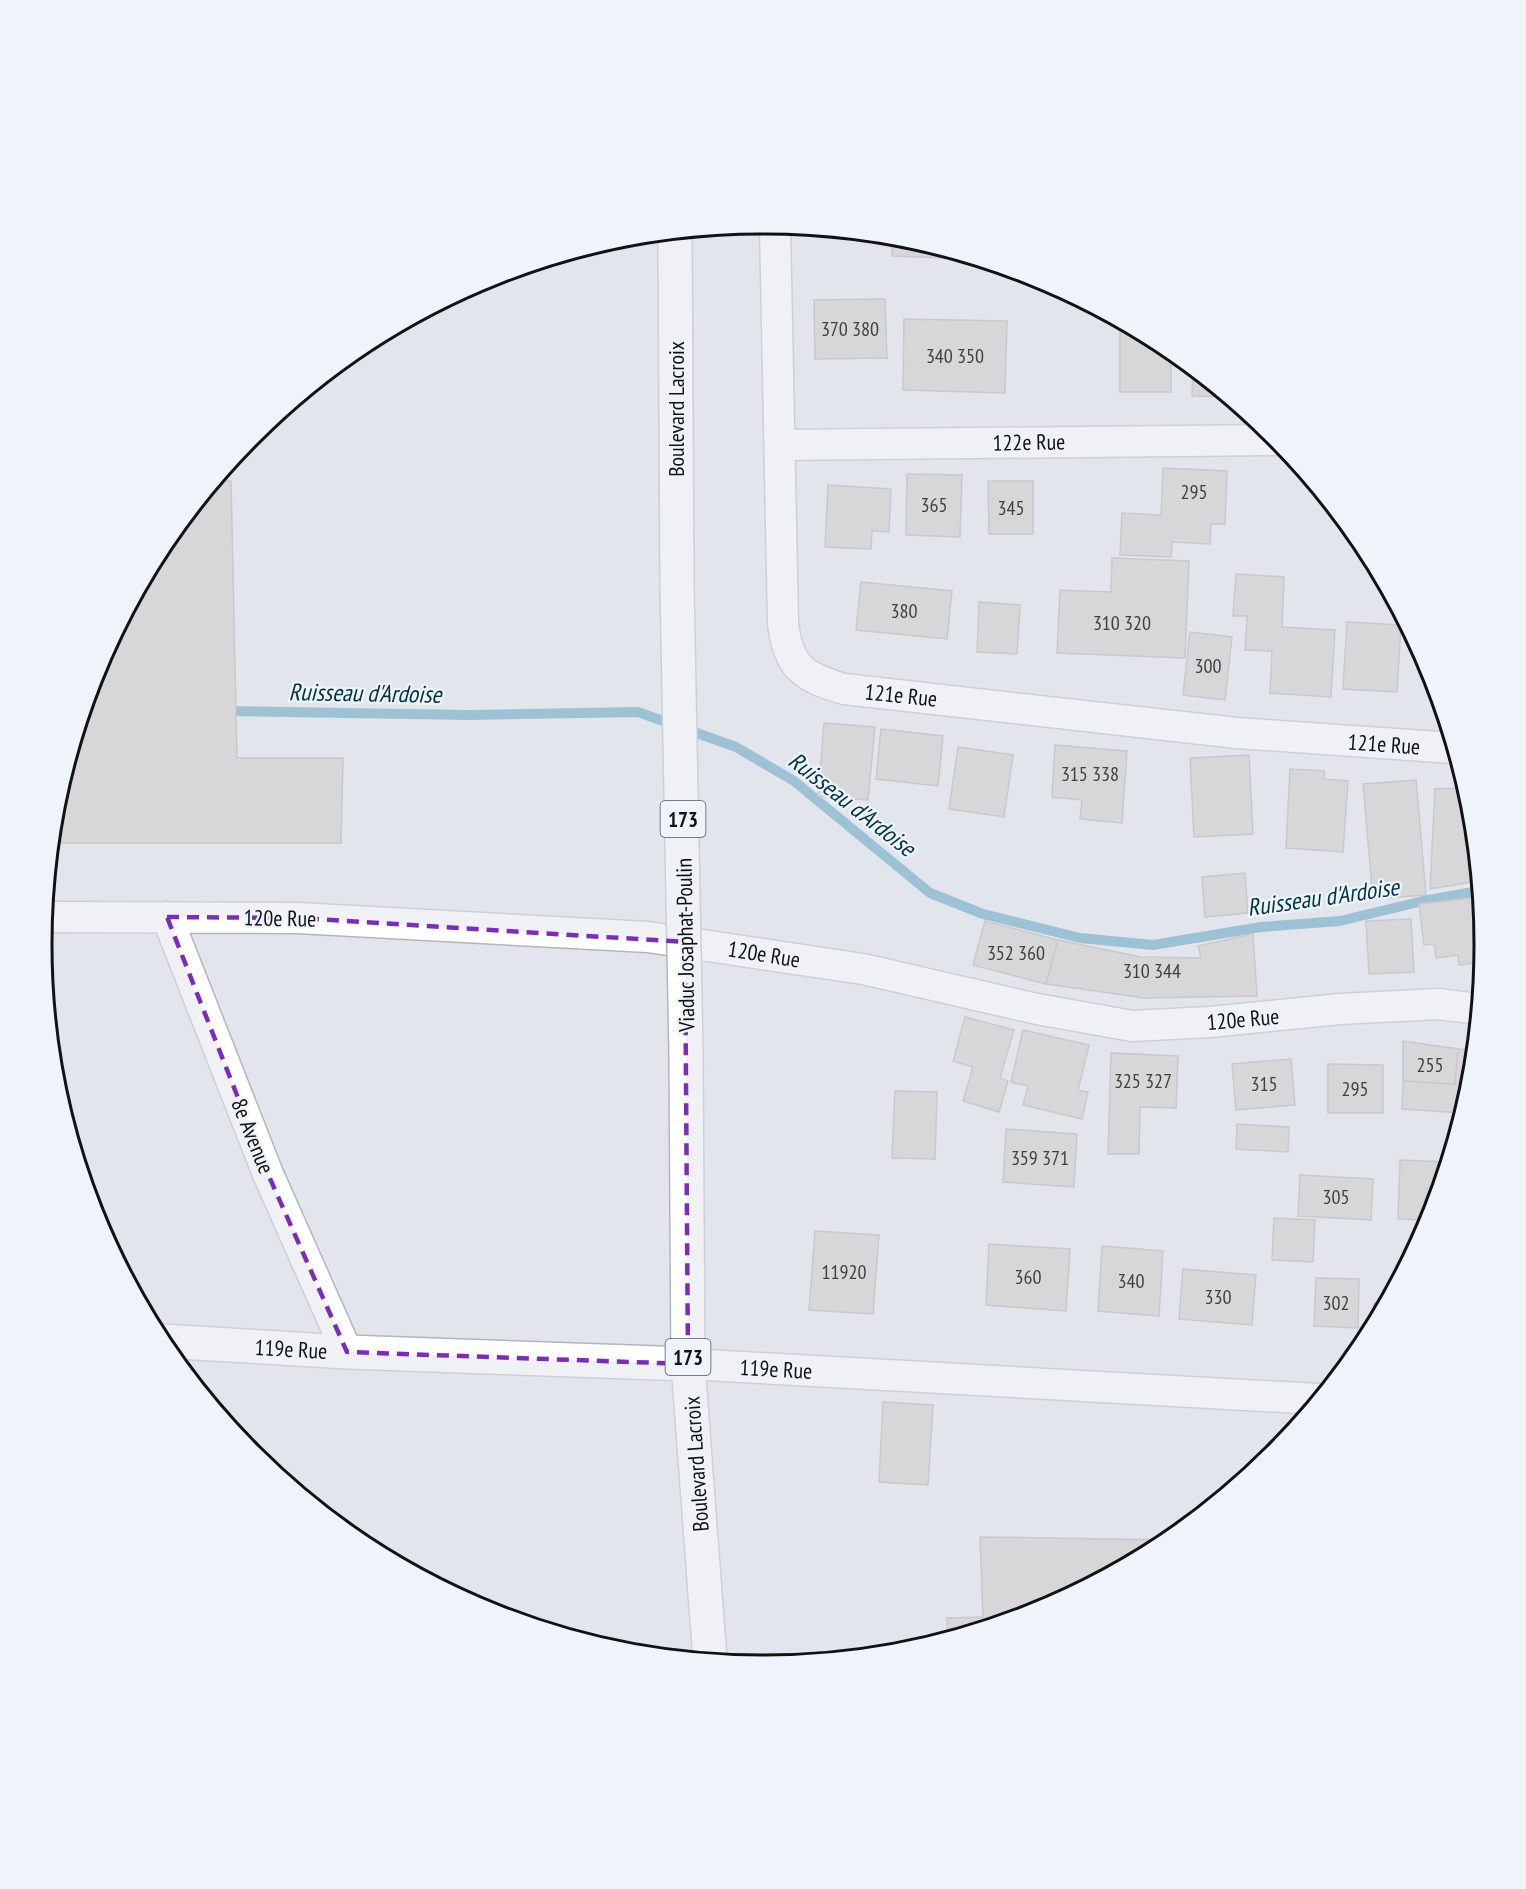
<svg xmlns="http://www.w3.org/2000/svg" width="1526" height="1889" viewBox="0 0 1526 1889" font-family="'PT Sans Narrow',sans-serif">
	<style>
		.lines { fill: none; stroke-linecap: round; stroke-linejoin: round }
		.stream { stroke: #4a98b8; stroke-width: 10 }
		.building { fill: #cbc5c0; stroke: #aaa4a0; stroke-width: 1.5 }
		.minor-casing { stroke: #b2b6bc; stroke-width: 33 }
		.tertiary-casing { stroke: #b2b6bc; stroke-width: 36 }
		.primary-casing { stroke: #b2b6bc; stroke-width: 36 }
		.minor { stroke: #fff; stroke-width: 30 }
		.tertiary { stroke: #fff; stroke-width: 33 }
		.primary { stroke: #fff; stroke-width: 33 }
		.primary-bridge-casing { stroke: #b2b6bc; stroke-width: 36; stroke-linecap: butt }
		.primary-bridge { stroke: #fff; stroke-width: 33 }
		.marked { fill: none; stroke: #7b2cbf; stroke-width: 4.5; stroke-dasharray: 12 8; stroke-linejoin: round }
		.labels { text-anchor: middle; dominant-baseline: central; stroke-width: 4.5; stroke-linejoin: round; paint-order: stroke }
		.number-label { font-size: 20px; fill: #403f3f }
		.shield { fill: #eff4fa; stroke: #545659; stroke-width: 1.5 }
		.shield-label { font-size: 21px; font-weight: bold; fill: #111214 }
		.street-label { font-size: 22px; fill: #111214; stroke: #eff4fa }
		.water-label { font-size: 24px; font-style: italic; fill: #034; stroke: #eff4fa }
		.rim { fill: none; stroke: #111214; stroke-width: 3 }
	</style>
	<rect width="100%" height="100%" fill="#e2e6ec"/>
	<g class="lines">
		<path class="stream" d="M222,711L469,715L638,712L736,747L794,781L930,893L983,914L1080,938L1153,945L1261,927L1340,921L1423,901L1479,891"/>
	</g>
	<path class="building" d="M892,236L947,251V258L892,256Z
		M885,299L887,358L815,359L814,300Z
		M904,319L1007,321L1005,393L903,390Z
		M1120,322L1171,351V392H1120Z
		M1193,369L1227,397L1192,396Z
		M1163,468L1227,471L1225,524H1211L1210,544L1172,542L1171,557L1120,555L1122,513L1161,515Z
		M907,474L962,475L960,537L906,535Z
		M215,481H231L237,758H343L341,843H52L56,804L97,668L164,544Z
		M988,481H1033V534H989Z
		M828,485L891,489L889,532L872,531L871,549L825,547Z
		M1112,558L1189,561L1185,658L1057,653L1060,590L1111,592Z
		M1236,574L1284,577L1282,627L1335,630L1331,697L1270,693L1272,651L1245,650L1247,616H1233Z
		M861,582L952,591L947,639L856,630Z
		M979,602L1020,605L1017,654L977,652Z
		M1347,622L1401,625L1397,692L1343,689Z
		M1190,632L1232,637L1225,700L1183,695Z
		M824,723L875,727L868,800L818,796Z
		M881,729L943,736L938,786L876,779Z
		M1055,745L1127,751L1122,823L1080,819L1082,800L1052,797Z
		M958,747L1013,755L1004,817L949,809Z
		M1249,755L1253,834L1194,837L1190,758Z
		M1290,769L1324,771V779L1348,781L1343,852L1286,848Z
		M1416,780L1426,895L1373,899L1363,784Z
		M1465,788L1470,804L1478,881L1430,889L1435,789Z
		M1245,873L1248,913L1205,917L1202,877Z
		M1479,897L1484,944L1482,962L1459,965L1458,955L1436,958L1434,944L1424,945L1419,904Z
		M1411,919L1414,972L1369,974L1366,921Z
		M985,921L1058,940L1046,984L973,965Z
		M1253,934L1257,996L1144,998L1046,984L1058,940L1141,957L1201,958L1198,946Z
		M965,1017L1014,1030L1000,1078L1008,1081L999,1112L963,1101L973,1067L953,1061Z
		M1023,1030L1089,1045L1078,1090L1088,1092L1082,1119L1023,1105L1028,1086L1011,1082Z
		M1403,1041L1458,1049L1455,1084L1403,1081Z
		M1458,1049L1474,1050L1470,1085L1462,1113L1402,1109L1403,1081L1455,1084Z
		M1111,1053L1178,1056L1176,1108L1140,1107L1139,1154H1108Z
		M1291,1059L1295,1105L1236,1110L1232,1064Z
		M1328,1064L1383,1065V1113H1328Z
		M895,1091L937,1092L935,1159L892,1158Z
		M1237,1124L1289,1127L1288,1152L1236,1149Z
		M1006,1129L1077,1134L1074,1187L1003,1182Z
		M1400,1160L1447,1162L1429,1220L1398,1219Z
		M1300,1175L1373,1179L1371,1220L1298,1216Z
		M1274,1218L1315,1220L1313,1262L1272,1260Z
		M815,1231L879,1235L873,1314L809,1310Z
		M989,1244L1070,1249L1066,1311L986,1305Z
		M1102,1246L1163,1251L1159,1316L1098,1311Z
		M1183,1269L1256,1275L1252,1325L1179,1319Z
		M1316,1278L1359,1279L1358,1328L1314,1326Z
		M1374,1303L1385,1304L1372,1327Z
		M883,1402L933,1405L928,1485L879,1482Z
		M980,1537L1169,1540L1039,1611L948,1638L947,1618L983,1617Z"/>
	<g class="lines">
		<defs>
			<path id="minor" d="M775,225L783,623C788,668 804,677 844,689L1237,733L1453,748
				M781,445L1277,440
				M45,917L298,918L648,937L863,969L1037,1009L1132,1026L1210,1022L1340,1009L1438,1004L1478,1009
				M167,917L268,1174L347,1352
				M688,1364L1318,1399"/>
			<path id="tertiary" d="M162,1341L347,1352L688,1364"/>
			<path id="primary" d="M675,232L677,586
				M686,1052L688,1364L710,1660"/>
		</defs>
		<use href="#minor" class="minor-casing"/>
		<use href="#tertiary" class="tertiary-casing"/>
		<use href="#primary" class="primary-casing"/>
		<use href="#minor" class="minor"/>
		<use href="#tertiary" class="tertiary"/>
		<use href="#primary" class="primary"/>
		<defs>
			<path id="primary-bridge" d="M677,586L686,1052"/>
		</defs>
		<use href="#primary-bridge" class="primary-bridge-casing"/>
		<use href="#primary-bridge" class="primary-bridge"/>
	</g>
	<path d="M0 0H1526V1889H0ZM167,917L298,918L685,942L688,1364L347,1352L268,1174Z" fill="#e2e6ec" fill-opacity=".55" fill-rule="evenodd"/>
	<path class="marked" d="M167,917L298,918L685,942L688,1364L347,1352L268,1174Z"/>
	<g class="labels">
		<g class="number-label">
			<text x="850" y="329">370 380</text>
			<text x="955" y="356">340 350</text>
			<text x="1194" y="492">295</text>
			<text x="934" y="505">365</text>
			<text x="1011" y="508">345</text>
			<text x="904" y="611">380</text>
			<text x="1122" y="623">310 320</text>
			<text x="1208" y="666">300</text>
			<text x="1090" y="774">315 338</text>
			<text x="1016" y="953">352 360</text>
			<text x="1152" y="971">310 344</text>
			<text x="1430" y="1065">255</text>
			<text x="1143" y="1081">325 327</text>
			<text x="1264" y="1084">315</text>
			<text x="1355" y="1089">295</text>
			<text x="1040" y="1158">359 371</text>
			<text x="1336" y="1197">305</text>
			<text x="844" y="1272">11920</text>
			<text x="1028" y="1277">360</text>
			<text x="1131" y="1281">340</text>
			<text x="1218" y="1297">330</text>
			<text x="1336" y="1303">302</text>
		</g>
		<g class="shield">
			<rect x="660.5" y="801" width="45" height="36" rx="4.5"/>
			<rect x="665.5" y="1339" width="45" height="36" rx="4.5"/>
		</g>
		<g class="shield-label">
			<text x="683" y="819">173</text>
			<text x="688" y="1357">173</text>
		</g>
		<g class="street-label">
			<text transform="translate(676 409) rotate(-90)">Boulevard Lacroix</text>
			<text transform="translate(1029 442) rotate(-1)">122e Rue</text>
			<text transform="translate(901 695) rotate(6)">121e Rue</text>
			<text transform="translate(1384 744) rotate(4)">121e Rue</text>
			<text transform="translate(280 918) rotate(1)">120e Rue</text>
			<text transform="translate(685 945) rotate(-91)">Viaduc Josaphat-Poulin</text>
			<text transform="translate(764 954) rotate(9)">120e Rue</text>
			<text transform="translate(1243 1019) rotate(-5)">120e Rue</text>
			<text transform="translate(253 1136) rotate(68)">8e Avenue</text>
			<text transform="translate(291 1349) rotate(3)">119e Rue</text>
			<text transform="translate(776 1369) rotate(3)">119e Rue</text>
			<text transform="translate(696 1464) rotate(-94)">Boulevard Lacroix</text>
		</g>
		<g class="water-label">
			<text transform="translate(365 693) rotate(1)">Ruisseau d'Ardoise</text>
			<text transform="translate(852 804) rotate(38)">Ruisseau d'Ardoise</text>
			<text transform="translate(1323 897) rotate(-8)">Ruisseau d'Ardoise</text>
		</g>
	</g>
	<path d="M0 0H1526V1889H0ZM762 234H764A710 710 0 0 1 1474 944V945A710 710 0 0 1 764 1655H762A710 710 0 0 1 52 945V944A710 710 0 0 1 762 234Z" fill="#eff4fa" fill-rule="evenodd"/>
	<path class="rim" d="M762 234H764A710 710 0 0 1 1474 944V945A710 710 0 0 1 764 1655H762A710 710 0 0 1 52 945V944A710 710 0 0 1 762 234Z"/>
</svg>
